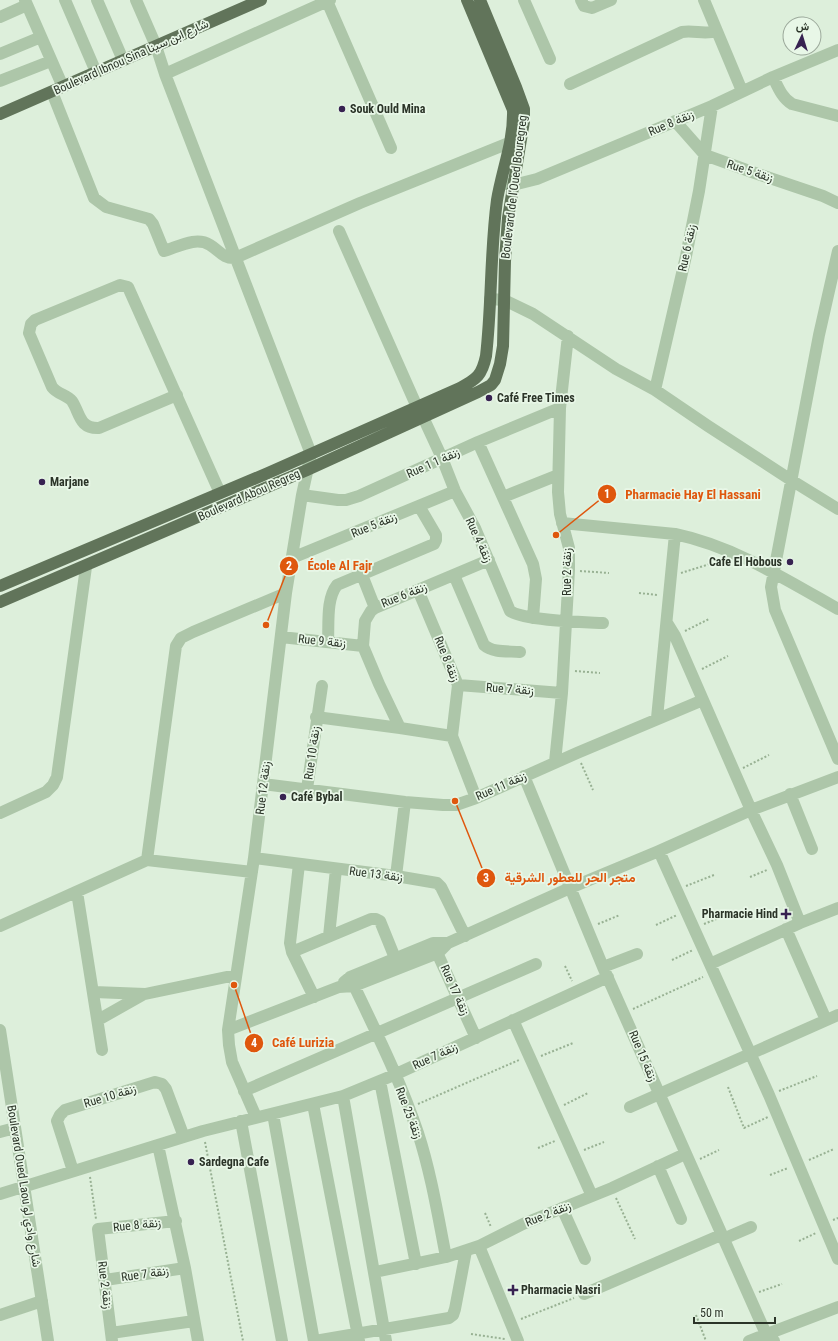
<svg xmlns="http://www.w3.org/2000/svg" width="838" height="1341" viewBox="0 0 838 1341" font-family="'Roboto Condensed',Vazirmatn,sans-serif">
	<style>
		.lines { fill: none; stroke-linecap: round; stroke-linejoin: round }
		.path { stroke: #98b193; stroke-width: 2; stroke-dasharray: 2 2; stroke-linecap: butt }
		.minor { stroke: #adc6a9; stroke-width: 12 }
		.major { stroke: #61745a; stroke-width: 12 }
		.poi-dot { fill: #372251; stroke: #e8f7e7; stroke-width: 1.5 }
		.labels { text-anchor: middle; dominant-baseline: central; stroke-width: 3.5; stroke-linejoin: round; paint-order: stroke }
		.street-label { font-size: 12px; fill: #2b3428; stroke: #e8f7e7 }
		.poi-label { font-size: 12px; font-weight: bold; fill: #2b3428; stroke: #e8f7e7; text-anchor: start }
		.leader { fill: none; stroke: #df570d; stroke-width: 1.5 }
		.callout-dot { fill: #df570d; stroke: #e8f7e7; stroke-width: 1.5 }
		.mark-label { font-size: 12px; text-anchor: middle; font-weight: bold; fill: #fff }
		.callout-label { font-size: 13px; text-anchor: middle; font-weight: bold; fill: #df570d; stroke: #e8f7e7; stroke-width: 3.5; stroke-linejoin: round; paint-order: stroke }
	</style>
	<rect width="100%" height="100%" fill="#ddefdb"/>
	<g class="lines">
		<path class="path" d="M580,571L609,573
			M681,573L713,563
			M639,593L658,595
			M685,631L709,619
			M702,669L728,656
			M575,671L600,673
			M581,763L593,790
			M743,768L769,755
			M750,877L767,870
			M686,886L714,875
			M598,924L620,915
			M704,924L731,913
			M656,925L677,915
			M672,960L693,950
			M565,966L572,981
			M633,1009L703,977
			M541,1056L573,1043
			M728,1087L744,1128L768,1117
			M779,1091L817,1076
			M418,1104L519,1060
			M564,1105L588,1093
			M205,1142L243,1341
			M538,1148L555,1141
			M584,1150L604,1142
			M700,1159L719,1150
			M809,1160L834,1149
			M770,1175L788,1168
			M90,1177L96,1219
			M616,1198L635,1239
			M485,1213L491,1227
			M833,1220L838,1218
			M799,1241L816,1233
			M759,1292L782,1284
			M696,1315L706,1341
			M521,1319L574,1298
			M471,1334L505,1339"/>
		<path class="minor" d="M25,0L63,87
			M65,0L96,72
			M97,0L123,60
			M136,0L156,46L165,74L311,454L302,495L286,593L254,858L228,1030L229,1045L232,1062L256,1117
			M524,0L550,59
			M581,0L584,6L592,8L611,0
			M704,0L742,91
			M327,1L391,148
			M0,17L27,5
			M0,54L41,37
			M165,74L330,0
			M773,77C778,87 782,98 792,104L838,116
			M0,81L51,61
			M570,84L682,32C695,30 704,35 717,31
			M52,92L94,198L106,207L149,219L153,224L164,251C178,247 196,236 210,245C219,250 223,259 235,258L360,203L511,142
			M675,121L705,155L752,172L823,196L838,203
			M501,183L513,185L537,179L712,106L773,77L838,50
			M339,231L417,407
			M838,251L819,335L771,587L775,610L838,759
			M490,299L504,300L533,314L616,369L655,390L708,426L791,480L838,509
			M655,390L686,256L699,191L712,106
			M177,395L99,428C79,429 80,413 72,401C67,395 57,394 52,387L29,333L31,324L35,320L120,285L128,287L220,493
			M423,417L442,458L455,491L475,528L510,611C525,621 582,622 603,623
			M478,442L533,564L536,579L533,618
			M302,495L338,500H346L359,496L478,442L560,408
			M503,497L558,475
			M562,523L675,534C733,546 787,580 838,609
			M292,558L455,491
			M362,575L375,608
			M454,575L484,645C493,653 508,651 520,652
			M418,590L458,685L452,736L476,798
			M667,623L675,636L751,810L777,865L800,923
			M281,637L363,646
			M328,641C329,624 326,599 337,585L434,544L436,540V535L419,506
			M458,685L562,693
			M316,717L400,728L452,736
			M657,718L675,534
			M400,728L379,684L363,646L365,621L371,611L375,608L489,560
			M555,762L562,693L569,570V548L560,514L558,492L560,408L568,336
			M524,776L603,967L766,1334L774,1341
			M263,784L405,802L443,805H456L476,798L577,753L703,700
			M307,789L322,686
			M790,794L812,849
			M0,813L46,792L53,785L57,777L86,567
			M659,851L769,1095L838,1259
			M254,858L396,876L437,883L441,887L465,936
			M147,860L176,646L181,638L193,632L286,593
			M299,864L290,943L292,952L314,997
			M396,876L405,802
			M77,892L102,1050
			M0,926L147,860L252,872
			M786,929L826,1020
			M329,936L336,869
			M434,946L476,1038
			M292,952L371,919H376L380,921L395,958
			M710,964L800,923L838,908
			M603,967L637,954
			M350,977C374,1028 400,1079 418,1133C431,1173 438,1216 446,1257
			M344,982L350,977L433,943H448
			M94,992L145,994L236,975
			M98,1020L144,994
			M513,1020L592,1196
			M0,1030L48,1341
			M228,1030L339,987L354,986L438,953L448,943L570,888L659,851L751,810L838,777
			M380,1081L416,1264
			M244,1091L536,964
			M343,1096L386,1341
			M313,1104L359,1341
			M630,1107L838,1015
			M273,1114L314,1341
			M241,1121L282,1341
			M0,1132L15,1128
			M158,1145L185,1268L198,1341
			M658,1166L681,1219
			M73,1171L57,1121L60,1115L65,1110L155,1082L162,1084L166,1089L184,1137
			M0,1194L203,1131L343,1096L394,1075L608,977
			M562,1208L585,1259
			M723,1239L751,1227
			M479,1246L518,1341
			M375,1272L446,1257L479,1246L523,1224L612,1188L685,1154
			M105,1280L185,1268
			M584,1294L721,1235
			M0,1315L42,1301
			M111,1333L194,1321
			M112,1341L98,1229L176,1221
			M315,1341L449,1318L453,1315L455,1309L466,1251
			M749,1341L838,1307"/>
		<path class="major" d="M0,114L261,0
			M0,586L268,473L460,388C477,379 482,375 486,356C492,304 490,252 497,200C502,170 514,141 513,110L467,0
			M0,602L307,470L478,392L491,385L495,380L500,364L503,346L505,261L508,218L524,121V109L516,87L480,0"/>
	</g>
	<g class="poi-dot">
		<circle cx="342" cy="109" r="4"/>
		<circle cx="489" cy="398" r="4"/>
		<circle cx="42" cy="482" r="4"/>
		<circle cx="790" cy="562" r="4"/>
		<circle cx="283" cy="797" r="4"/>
		<path d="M784 908h4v4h4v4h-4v4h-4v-4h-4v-4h4z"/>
		<circle cx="191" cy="1162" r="4"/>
		<path d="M511 1284h4v4h4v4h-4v4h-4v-4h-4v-4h4z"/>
	</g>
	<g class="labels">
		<g class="street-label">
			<text transform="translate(131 57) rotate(-24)">Boulevard Ibnou Sina شارع ابن سينا</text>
			<text transform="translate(671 123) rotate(-23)">Rue 8 زنقة</text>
			<text transform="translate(750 171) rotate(18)">Rue 5 زنقة</text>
			<text transform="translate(514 187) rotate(-83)">Boulevard de l'Oued Bouregreg</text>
			<text transform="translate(687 248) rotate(-78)">Rue 6 زنقة</text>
			<text transform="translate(433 463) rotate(-24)">Rue 1 زنقة 1</text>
			<text transform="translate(249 495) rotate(-24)">Boulevard Abou Regreg</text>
			<text transform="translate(374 525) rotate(-22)">Rue 5 زنقة</text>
			<text transform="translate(479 540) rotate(65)">Rue 4 زنقة</text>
			<text transform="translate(567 572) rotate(-90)">Rue 2 زنقة</text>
			<text transform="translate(404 595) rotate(-22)">Rue 6 زنقة</text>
			<text transform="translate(322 641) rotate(6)">Rue 9 زنقة</text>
			<text transform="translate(447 659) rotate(68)">Rue 8 زنقة</text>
			<text transform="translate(510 689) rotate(4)">Rue 7 زنقة</text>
			<text transform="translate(312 753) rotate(-82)">Rue 10 زنقة</text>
			<text transform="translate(501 786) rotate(-24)">Rue 11 زنقة</text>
			<text transform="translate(263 788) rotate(-83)">Rue 12 زنقة</text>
			<text transform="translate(376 874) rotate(7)">Rue 13 زنقة</text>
			<text transform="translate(455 990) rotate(66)">Rue 17 زنقة</text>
			<text transform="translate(435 1056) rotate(-25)">Rue 7 زنقة</text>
			<text transform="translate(643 1056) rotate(67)">Rue 15 زنقة</text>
			<text transform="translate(110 1096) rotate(-17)">Rue 10 زنقة</text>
			<text transform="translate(409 1113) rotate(69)">Rue 25 زنقة</text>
			<text transform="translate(24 1186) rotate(81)">Boulevard Oued Laou شارع وادي لو</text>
			<text transform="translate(548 1214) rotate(-22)">Rue 2 زنقة</text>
			<text transform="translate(137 1225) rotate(-6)">Rue 8 زنقة</text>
			<text transform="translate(145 1274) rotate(-8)">Rue 7 زنقة</text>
			<text transform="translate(105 1285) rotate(83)">Rue 2 زنقة</text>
		</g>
		<g class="poi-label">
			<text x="350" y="109">Souk Ould Mina</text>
			<text x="497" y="398">Café Free Times</text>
			<text x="50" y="482">Marjane</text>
			<text x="782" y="562" text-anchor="end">Cafe El Hobous</text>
			<text x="291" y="797">Café Bybal</text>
			<text x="778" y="914" text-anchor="end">Pharmacie Hind</text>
			<text x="199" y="1162">Sardegna Cafe</text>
			<text x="521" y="1290">Pharmacie Nasri</text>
		</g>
	</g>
	<path class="leader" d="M556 535L607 494M266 625L289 566M455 801L486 878M234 985L254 1043"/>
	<g class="callout-dot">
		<circle cx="556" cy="535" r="4"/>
		<circle cx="266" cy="625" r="4"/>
		<circle cx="455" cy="801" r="4"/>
		<circle cx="234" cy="985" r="4"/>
		<circle cx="607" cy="494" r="10"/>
		<circle cx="289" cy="566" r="10"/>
		<circle cx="486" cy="878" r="10"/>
		<circle cx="254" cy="1043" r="10"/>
	</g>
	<g class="mark-label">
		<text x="607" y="498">1</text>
		<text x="289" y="570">2</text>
		<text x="486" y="882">3</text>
		<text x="254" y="1047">4</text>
	</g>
	<g class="callout-label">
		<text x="693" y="499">Pharmacie Hay El Hassani</text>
		<text x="340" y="570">École Al Fajr</text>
		<text x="570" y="882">متجر الحر للعطور الشرقية</text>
		<text x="303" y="1047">Café Lurizia</text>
	</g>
	<g transform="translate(802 36) rotate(4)"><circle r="19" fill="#e8f7e7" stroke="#9ca99b"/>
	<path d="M0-3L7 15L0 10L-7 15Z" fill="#372251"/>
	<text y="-6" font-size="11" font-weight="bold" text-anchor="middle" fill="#2b3428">ش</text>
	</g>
	<path d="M694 1317v6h81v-6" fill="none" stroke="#2b3428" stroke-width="2"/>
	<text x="700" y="1317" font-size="12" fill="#2b3428" stroke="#e8f7e7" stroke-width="3" paint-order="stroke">50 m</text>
</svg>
